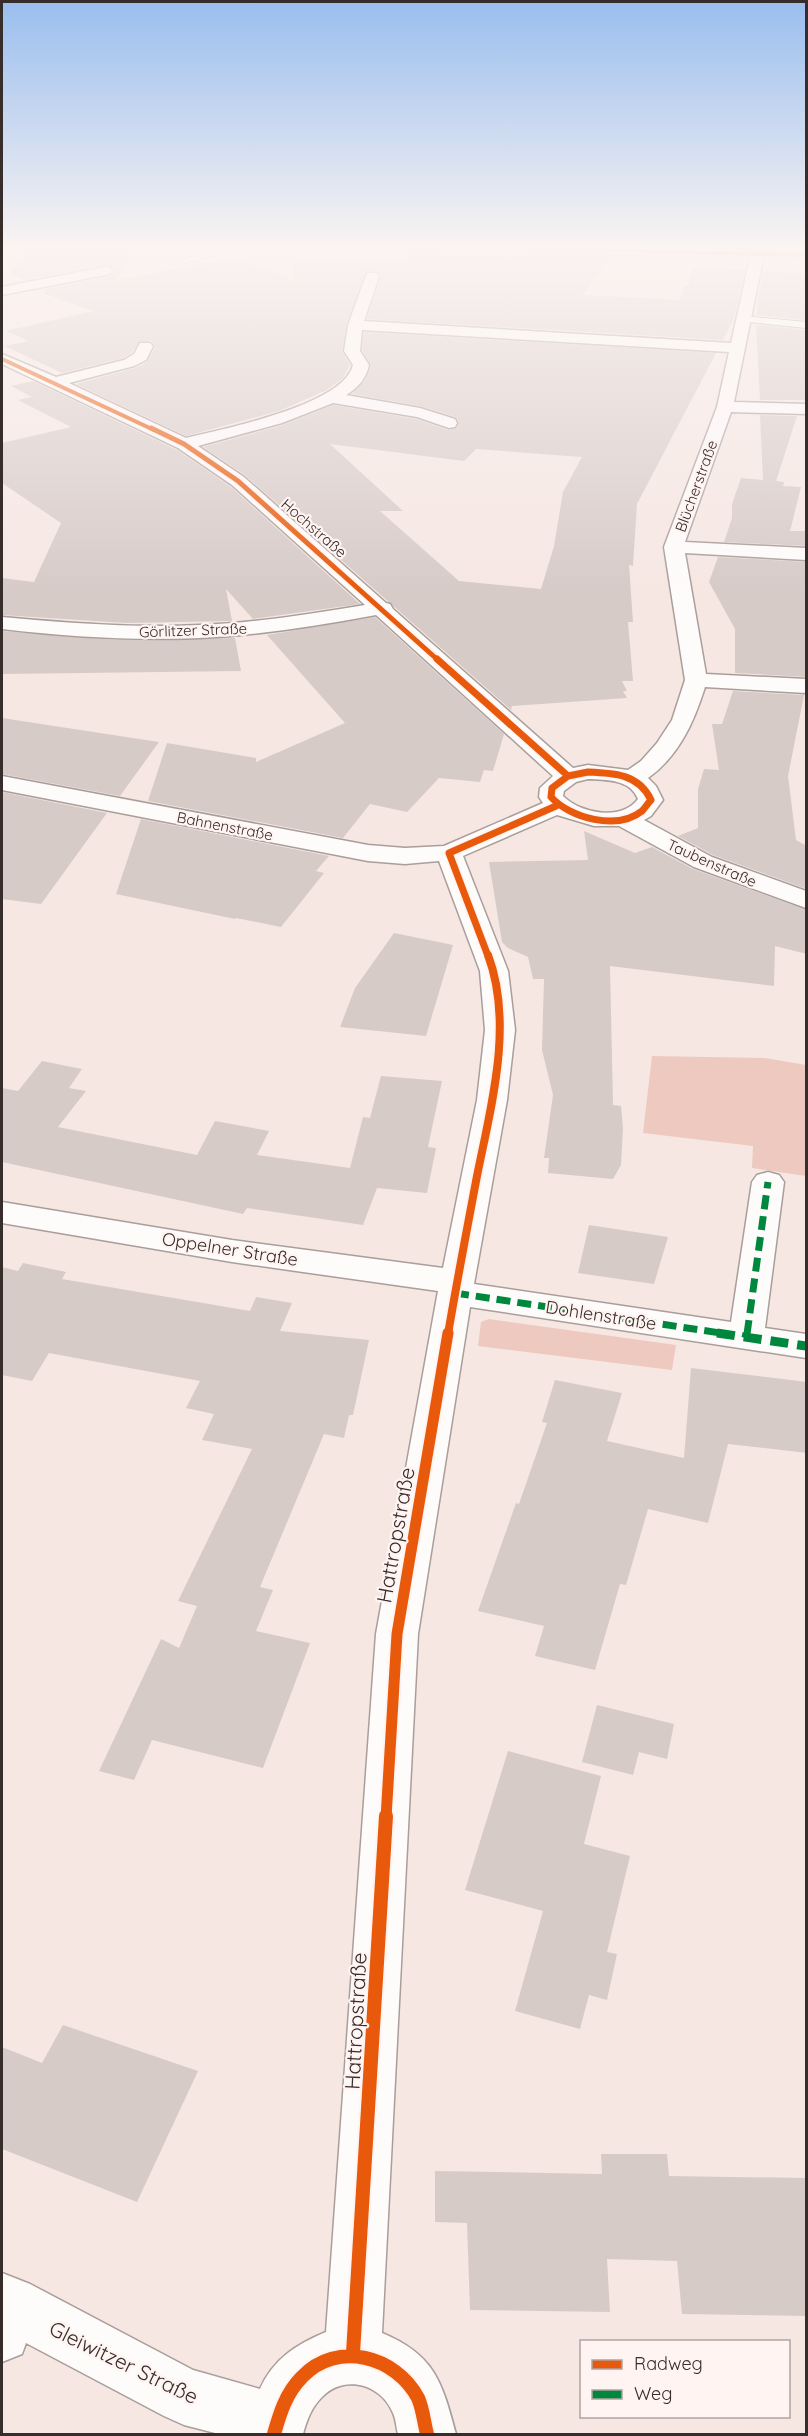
<svg xmlns="http://www.w3.org/2000/svg" width="808" height="2436" viewBox="0 0 808 2436" font-family="Quicksand,sans-serif">
	<style>
		.green { fill: #eec9bf }
		.building { fill: #d7cbc8; fill-rule: evenodd }
		.lines { fill: none; stroke-linecap: round; stroke-linejoin: round }
		.service-casing { stroke: #a99e9a; stroke-width: 2 }
		.minor-casing { stroke: #a99e9a; stroke-width: 3 }
		.primary-casing { stroke: #ccc4c2; stroke-width: 3 }
		.path { stroke: #d0cac8; stroke-width: 1.5; stroke-dasharray: 1.5 1.5; stroke-linecap: butt }
		.service { fill: #fefbfb; fill-rule: evenodd }
		.minor { fill: #fefbfb; fill-rule: evenodd }
		.primary { fill: #eee4e0; fill-rule: evenodd }
		.quiet-far1 { stroke: #00873e; stroke-width: 7; stroke-dasharray: 14 7; stroke-linecap: butt }
		.quiet { stroke: #00873e; stroke-width: 9; stroke-dasharray: 18 9; stroke-linecap: butt }
		.cycleway-far5-casing { stroke: #fff4f1; stroke-width: 5 }
		.cycleway-far4-casing { stroke: #fff4f1; stroke-width: 8 }
		.cycleway-far3-casing { stroke: #fff4f1; stroke-width: 10 }
		.cycleway-far2-casing { stroke: #fff4f1; stroke-width: 12 }
		.cycleway-far1-casing { stroke: #fff4f1; stroke-width: 15 }
		.cycleway-casing { stroke: #fff4f1; stroke-width: 18 }
		.cycleway-far5 { stroke: #e8590c; stroke-width: 4 }
		.cycleway-far4 { stroke: #e8590c; stroke-width: 5 }
		.cycleway-far3 { stroke: #e8590c; stroke-width: 7 }
		.cycleway-far2 { stroke: #e8590c; stroke-width: 8 }
		.cycleway-far1 { stroke: #e8590c; stroke-width: 11 }
		.cycleway { stroke: #e8590c; stroke-width: 14 }
		.labels { text-anchor: middle; dominant-baseline: central; stroke-width: 4.5; stroke-linejoin: round; paint-order: stroke }
		.far-street-label { font-size: 15px; fill: #372d2a; stroke: #fff4f1 }
		.street-label { font-size: 18px; fill: #372d2a; stroke: #fff4f1 }
		.near-street-label { font-size: 21px; fill: #372d2a; stroke: #fff4f1 }
	</style>
	<rect width="100%" height="100%" fill="#f6e7e3"/>
	<path class="green" d="M652,1056L765,1058L806,1065V1176L752,1168L753,1146L643,1133Z
		M489,1319L676,1345L672,1370L478,1346L481,1322Z"/>
	<path class="building" d="M29,250L134,252L116,280L232,259H241L295,281L292,262H405L408,253L610,256L582,295L680,300L684,285L688,286L693,270L696,267L745,270L733,321L723,340L367,319L381,277L377,271H367L346,325L342,351L350,365L343,378L327,390L279,411L186,436L76,384L135,368L147,362L155,347L152,341H140L132,352L123,358L62,373L5,346L29,341L6,331L94,311L42,293L47,292L42,290L110,276L114,272L112,267L105,265L24,280L10,273Z
		M763,271L807,273V320L756,315Z
		M756,325L807,330V400H760Z
		M364,332L716,353L637,504L633,566L629,565L633,622H628L633,681H622L627,691H623L627,698L512,706L511,710L245,475L203,447L283,425L333,405L416,419L448,430L457,428L459,422L456,417L420,406L352,394L365,380L371,366L362,350ZM330,444L464,461L476,449L582,457L563,492L554,546L541,589L459,581L380,511H403Z
		M33,381L177,450L231,487L360,604L253,619L226,589L232,621L126,623L2,615V578L34,582L61,523L2,483V443L71,427L18,400L32,397L11,386Z
		M760,415L797,416L776,481L784,482L783,486L801,487L790,531H807V546L724,542L732,518V504L741,478L763,480Z
		M718,557L807,562V677L735,673V629L709,582Z
		M375,617L504,734L493,771L484,770L480,782L439,778L407,812L370,804L343,838L148,801L167,743L256,758V762L345,723L267,635Z
		M2,631L116,640L235,638L241,671L2,674Z
		M733,691L804,695L788,776L796,840L807,846V889L713,855L678,836L698,828V789L704,769L719,770L712,724H722Z
		M2,718L159,742L120,796L2,774Z
		M2,792L107,813L41,904L2,899Z
		M141,819L329,856L316,871L324,873L281,927L236,918L235,919L116,894Z
		M584,831L635,853L652,847L693,869L807,910V954L775,946L774,986L610,966L613,1105L621,1106L623,1128L621,1165L613,1179L548,1173L549,1158H544L553,1095L542,1050L544,979H533L528,957L508,948L502,942L489,862L588,860Z
		M394,933L453,945L426,1036L340,1027L355,988Z
		M42,1061L82,1069L69,1088L86,1091L58,1127L197,1155L215,1121L269,1131L257,1155L350,1168L363,1117L370,1118L381,1076L442,1081L428,1147L436,1148L427,1193L377,1188L363,1225L247,1208L243,1214L2,1162V1088L18,1091Z
		M589,1225L668,1237L654,1284L578,1273Z
		M23,1263L66,1272L62,1279L250,1311L256,1297L292,1303L280,1331L369,1340L353,1415H349L344,1438L324,1434L260,1587L273,1590L256,1631L310,1643L263,1768L152,1740L134,1780L99,1771L161,1639L179,1648L197,1606L178,1601L252,1449L202,1440L214,1414L186,1408L200,1381L49,1353L32,1381L2,1375V1267L18,1271Z
		M691,1368L807,1382V1453L728,1444L708,1523L648,1509L626,1585L620,1584L595,1670L535,1656L544,1626L478,1611L516,1503L519,1504L547,1423L542,1422L555,1380L622,1393L607,1441L684,1458Z
		M597,1705L674,1724L667,1759L639,1752L633,1775L582,1762Z
		M508,1751L601,1776L584,1844L630,1856L607,1952L617,1954L607,2000L589,1995L580,2029L515,2011L543,1911L465,1890Z
		M63,2025L198,2071L137,2202L2,2149V2047L42,2063Z
		M601,2154H667L669,2176L807,2178V2316L682,2314L677,2261L607,2259L610,2312L470,2310L467,2223L435,2222V2171L602,2174Z"/>
	<g class="lines">
		<defs>
			<path id="service" d="M208,248H218L214,256L185,263L180,260L206,252Z
				M743,316L806,322V328L739,321L737,319Z"/>
			<path id="minor" d="M755,248H770L764,254L734,402L806,404V414L731,412L685,542L806,548V560L685,553L706,674L806,679V693L705,687C694,722 679,756 648,778L656,786L663,800L651,816L644,820L712,857L806,891V908L694,867L619,826H594L557,815L463,856L508,971L515,1030L507,1100L474,1284L731,1322L752,1182L757,1175L768,1172L779,1175L784,1182L765,1328L806,1334V1358L470,1307L418,1634L382,2333C435,2355 442,2382 456,2434H398C396,2427 396,2418 392,2411C380,2384 344,2374 322,2397C311,2408 307,2420 303,2434H219L184,2425L164,2416L26,2343L22,2354L2,2362V2273L30,2284L193,2370L260,2389C273,2359 297,2344 326,2332L376,1634L438,1291L232,1262L2,1223V1202L232,1240L443,1268L477,1100L485,1030L480,971L439,861L405,864L368,861L2,790V776L368,845L405,848L444,846L543,803L539,797L540,788L553,776L376,615C328,624 280,632 231,636C155,642 77,638 2,629V617C68,623 134,628 200,625C255,623 310,614 365,605L232,485L178,448L2,364V354L56,377L124,360L134,354L140,343H150L153,346L146,360L134,366L69,383L186,438C223,429 344,405 353,365L344,351L348,325L367,273H377L379,276L364,321L731,343L751,253ZM362,330L729,352L717,407L664,547L685,680L672,720L657,743L641,761L628,770L588,765L573,768L393,609L390,604L386,603L244,477L198,446L282,423L333,403L417,417L449,428L455,427L457,423L455,419L420,408L346,395C358,388 366,379 369,365L360,351ZM588,779C607,780 630,779 638,799C622,821 581,814 563,796L564,791L576,782Z
				M105,267L110,268L112,271L110,274L2,295V287Z"/>
			<path id="primary" d="M528,248L806,251V259L534,252Z"/>
		</defs>
		<use href="#service" class="service-casing"/>
		<use href="#minor" class="minor-casing"/>
		<use href="#primary" class="primary-casing"/>
		<path class="path" d="M133,269L158,265"/>
		<use href="#service" class="service"/>
		<use href="#minor" class="minor"/>
		<use href="#primary" class="primary"/>
		<path class="quiet-far1" d="M455,1293L727,1334
			M747,1334L768,1182"/>
		<path class="quiet" d="M717,1333L806,1346
			M746,1338L747,1333"/>
		<defs>
			<path id="cycleway-far5" d="M534,248L806,255
				M2,359L154,430"/>
			<path id="cycleway-far4" d="M151,428L184,444L238,481L439,661"/>
			<path id="cycleway-far3" d="M437,659L568,776
				M588,772C614,773 639,774 651,800C648,803 645,808 642,811C617,831 570,818 551,797L552,788L568,776Z
				M488,956L449,853L556,806"/>
			<path id="cycleway-far2" d="M448,1334C457,1281 467,1229 477,1176C491,1106 514,1024 488,955"/>
			<path id="cycleway-far1" d="M386,1818L397,1634L448,1333"/>
			<path id="cycleway" d="M353,2353L386,1816
				M274,2434C280,2413 286,2393 302,2377C337,2340 396,2356 418,2398C423,2409 424,2423 427,2434"/>
		</defs>
		<use href="#cycleway-far5" class="cycleway-far5-casing"/>
		<use href="#cycleway-far4" class="cycleway-far4-casing"/>
		<use href="#cycleway-far3" class="cycleway-far3-casing"/>
		<use href="#cycleway-far2" class="cycleway-far2-casing"/>
		<use href="#cycleway-far1" class="cycleway-far1-casing"/>
		<use href="#cycleway" class="cycleway-casing"/>
		<use href="#cycleway-far5" class="cycleway-far5"/>
		<use href="#cycleway-far4" class="cycleway-far4"/>
		<use href="#cycleway-far3" class="cycleway-far3"/>
		<use href="#cycleway-far2" class="cycleway-far2"/>
		<use href="#cycleway-far1" class="cycleway-far1"/>
		<use href="#cycleway" class="cycleway"/>
	</g>
	<linearGradient id="sky" x2="0" y2="1"><stop stop-color="#99beee"/><stop offset="0.42" stop-color="#fbf4f2"/><stop offset="1" stop-color="#fbf4f2" stop-opacity="0"/></linearGradient>
	<rect width="808" height="590" fill="url(#sky)"/>
	<g class="labels">
		<g class="far-street-label">
			<text transform="translate(696 486) rotate(-70)">Blücherstraße</text>
			<text transform="translate(314 528) rotate(41)">Hochstraße</text>
			<text transform="translate(193 630) rotate(-2)">Görlitzer Straße</text>
			<text transform="translate(225 826) rotate(11)">Bahnenstraße</text>
			<text transform="translate(712 863) rotate(24)">Taubenstraße</text>
		</g>
		<g class="street-label">
			<text transform="translate(230 1249) rotate(9)">Oppelner Straße</text>
			<text transform="translate(601 1315) rotate(9)">Dohlenstraße</text>
		</g>
		<g class="near-street-label">
			<text transform="translate(395 1535) rotate(-80)">Hattropstraße</text>
			<text transform="translate(355 2021) rotate(-87)">Hattropstraße</text>
			<text transform="translate(124 2362) rotate(26)">Gleiwitzer Straße</text>
		</g>
	</g>
	<rect width="808" height="2436" fill="none" stroke="#372d2a" stroke-width="6"/>
	<rect x="580" y="2340" width="210" height="78" fill="#fff4f1" stroke="#afa4a1" stroke-width="1.5"/>
	<rect x="592" y="2360" width="30" height="9" fill="#e8590c" stroke="#afa4a1" stroke-width="1.5"/>
	<text x="634" y="2370" font-size="18" fill="#372d2a">Radweg</text>
	<rect x="592" y="2390" width="30" height="9" fill="#00873e" stroke="#afa4a1" stroke-width="1.5"/>
	<text x="634" y="2400" font-size="18" fill="#372d2a">Weg</text>
</svg>
